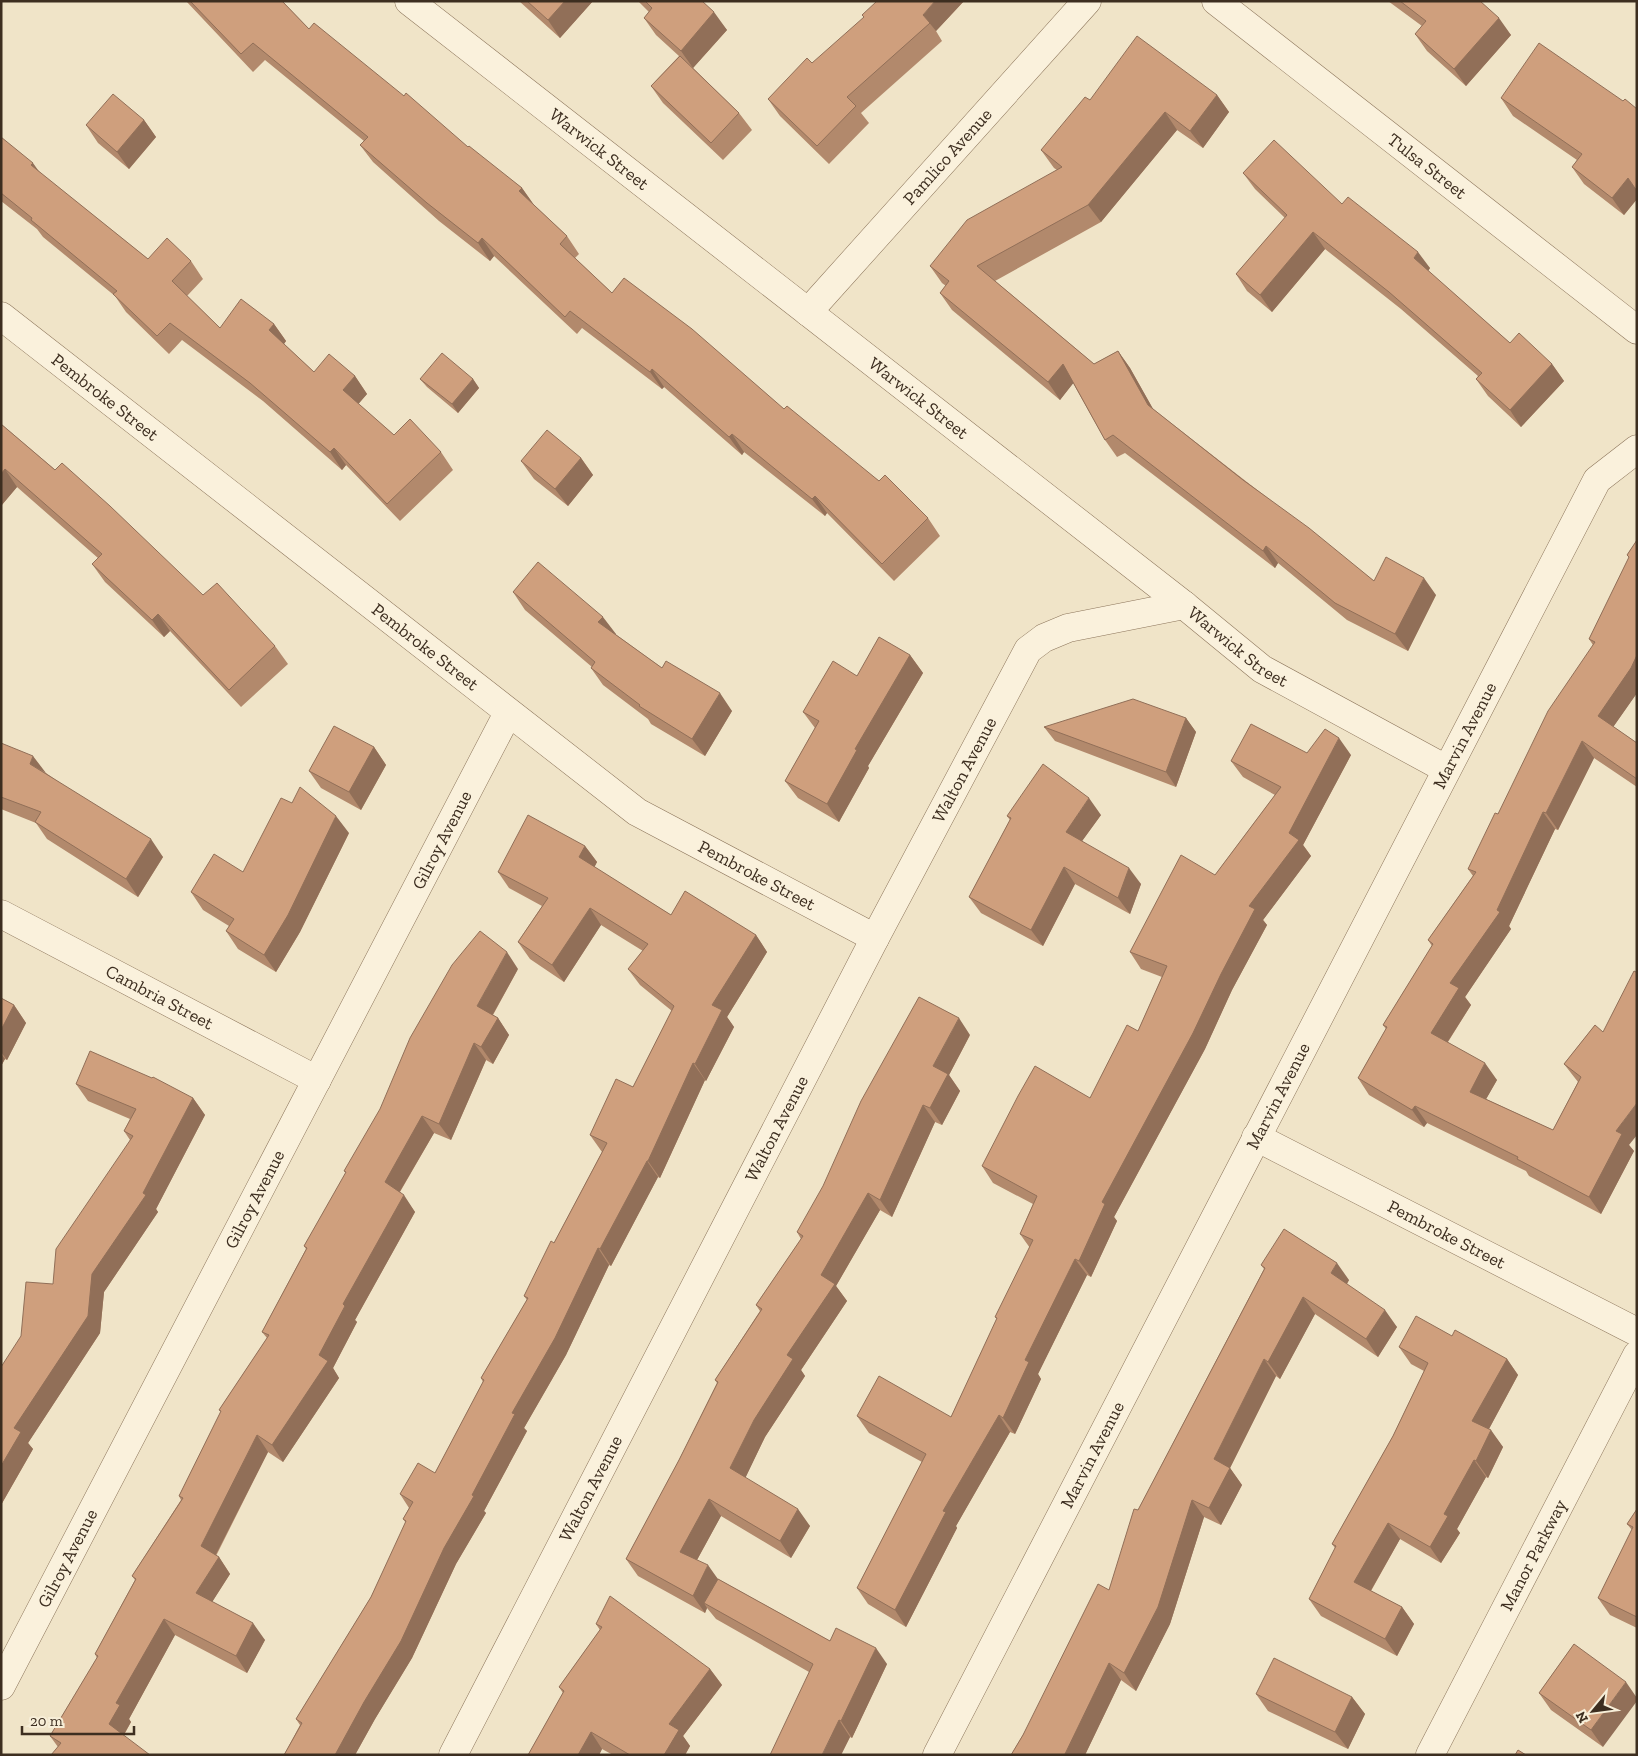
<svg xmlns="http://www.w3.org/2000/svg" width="1638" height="1756" viewBox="0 0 1638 1756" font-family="'Zilla Slab',serif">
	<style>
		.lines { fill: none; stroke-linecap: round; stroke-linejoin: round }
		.minor-casing { stroke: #8d765c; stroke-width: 29 }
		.minor { stroke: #faf1dc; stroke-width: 28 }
		.wall { fill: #b2896c }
		.shaded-wall { fill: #916f58 }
		.building { fill: #cf9f7d; stroke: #916f58 }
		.labels { text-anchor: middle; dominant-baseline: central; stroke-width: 4; stroke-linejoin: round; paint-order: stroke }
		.street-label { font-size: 18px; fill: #3d2e20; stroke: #f7eed8 }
	</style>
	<rect width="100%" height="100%" fill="#f0e4c8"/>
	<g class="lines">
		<defs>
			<g id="minor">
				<path id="s1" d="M409,1L1184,605L1262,669L1446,769"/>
				<path id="s2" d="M1216,1L1637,330"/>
				<path id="s3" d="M808,312L1087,1"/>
				<path id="s4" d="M1,316L637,812L875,938"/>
				<path id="s5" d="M1,914L317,1080"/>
				<path id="s6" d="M1256,1137L1637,1332"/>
				<path id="s7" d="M1,1686L508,713"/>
				<path id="s8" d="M453,1755L875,938L1028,650L1044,638L1068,628L1184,605"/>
				<path id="s9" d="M937,1755L1597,480L1637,449"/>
				<path id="s10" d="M1430,1755L1637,1355"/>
			</g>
		</defs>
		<use href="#minor" class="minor-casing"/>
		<use href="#minor" class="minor"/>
	</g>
	<path class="wall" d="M186,1H282L309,29L522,188L534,205L567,236L579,254L575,258L612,293L784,409L928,518L940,536L894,581L827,513L825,516L744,452L742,455L664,387L662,389L582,328L577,334L494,256L490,261L439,221L373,162L360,145L364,141L265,60L253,72Z
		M519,1H593L560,38Z
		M638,1H702L727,30L693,68L739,113L752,130L723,160L663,103L651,86L679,56L656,35L644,18L649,12Z
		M964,1L936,31L942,41L861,113L869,123L829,164L780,116L768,99L812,63Z
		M1388,1H1480L1511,35L1466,86L1427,51L1415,34L1422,26Z
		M1217,95L1229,112L1203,148L1177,130L1101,222L995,281L1094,364L1118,351L1130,368L1153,409L1374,581L1436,595L1408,651L1347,620L1278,563L1275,568L1125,453L1117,457L1105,440L1073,383L1060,400L952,310L940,293L946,286L942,283L930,266L1057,170L1054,168L1041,150L1090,100Z
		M1501,98L1623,101L1637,109V199L1624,215L1584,184L1572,167L1577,160L1513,116Z
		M144,120L156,137L129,169L98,143L86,125Z
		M1,137L39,172L148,259L191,261L203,279L187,296L220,328L274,324L286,341L284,344L314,372L355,376L367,394L358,404L394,435L441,452L453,470L400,521L346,465L342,470L263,401L182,340L169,354L126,312L115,296L43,237L37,229L1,201Z
		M1243,173L1342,204L1430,268L1428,271L1510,343L1552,364L1564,381L1521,427L1488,396L1476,379L1478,376L1401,309L1325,249L1272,312L1247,291L1236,274L1285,218L1255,189Z
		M420,379H473L479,388L458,413L427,387Z
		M1,424L203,595L275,646L288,664L241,707L170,631L164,637L105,582L92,564L98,558L17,487L1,506Z
		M581,458L593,475L568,506L534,479L521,461Z
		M1637,540V693L1613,727L1637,743V787L1594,758L1558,830L1555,829L1509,926L1511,929L1465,997L1471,1005L1448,1042L1497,1080L1486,1099L1553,1130L1578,1082L1564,1064L1595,1025L1629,1145L1634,1151L1601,1214L1529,1176L1526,1171L1427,1123L1424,1127L1369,1095L1358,1078L1386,1029L1383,1025L1432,946L1428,940L1473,876L1468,869L1498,814L1593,645L1589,639L1629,558L1627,555Z
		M513,592L616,634H615L662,668L732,711L705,756L651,724L648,719L603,685L591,668L592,667L525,610Z
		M910,655L923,673L868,766L869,768L839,822L798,798L785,781L815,728L803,712L857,676Z
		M1186,718L1196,732L1176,787L1055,741L1044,727Z
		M1,743L46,773L163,857L138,897L47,839L36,823L1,809Z
		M374,747L386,765L361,810L321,788L309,771Z
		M1307,753L1351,755L1303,845L1311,856L1263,920L1267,925L1232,990L1205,1049L1114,1217L1117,1221L1091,1277L1087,1275L1038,1374L1041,1379L1015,1434L1010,1432L956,1526L957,1528L906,1627L868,1604L857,1588L922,1462L869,1433L857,1416L951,1417L997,1319L995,1317L1030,1248L1020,1234L1033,1204L993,1183L982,1166L1090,1098L1138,1031L1162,977L1141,969L1130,952L1215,875L1275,795L1243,777L1231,761Z
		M1101,815L1082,841L1141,884L1130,914L1075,884L1043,946L981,913L969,897L1010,820L1007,816Z
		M349,833L300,932L276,972L238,949L226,931L229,926L203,910L191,892Z
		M585,846L597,862L594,867L671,915L756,935L767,952L727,1017L734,1027L706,1081L705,1080L660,1178L658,1177L611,1266L609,1265L566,1355L524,1428L527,1431L484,1511L486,1513L456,1564L412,1658L375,1719L355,1755H284L300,1725L296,1719L371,1597L406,1523L403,1519L409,1508L400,1494L435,1473L483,1382L481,1378L527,1300L524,1296L554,1243L602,1152L590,1135L633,1087L672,1011L640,985L628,969L643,951L601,925L564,982L530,959L518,942L542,906L509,888L498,872Z
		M518,969L493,1015L498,1018L509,1035L493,1064L486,1060L451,1140L434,1133L400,1192L415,1212L355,1320L357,1322L333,1368L339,1378L283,1462L268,1452L216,1556L219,1557L230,1574L212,1602L265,1640L247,1673L175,1635L129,1719L131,1722L124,1735L58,1747L50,1736L97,1658L95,1654L135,1580L132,1576L181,1500L179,1496L221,1412L219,1410L267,1338L262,1332L306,1249L304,1246L346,1173L344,1171Z
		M1,998L14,1005L26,1023L7,1060L5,1059L1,1066Z
		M970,1035L949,1075L960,1091L942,1125L935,1122L892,1217L880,1210L836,1286L847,1301L801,1370L805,1376L765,1437L745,1478L810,1526L791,1558L721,1516L697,1560L718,1579L830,1641L887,1664L852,1738L850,1737L841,1755L809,1672L716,1619L707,1608L705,1613L638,1576L626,1559L679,1460L717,1383L715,1380L760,1311L756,1305L801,1239L797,1232Z
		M76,1084L193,1098L205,1115L156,1209L158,1212L104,1292L100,1333L28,1443L33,1449L1,1505L21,1336L53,1284L130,1140L124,1131L130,1119L88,1101Z
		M1261,1265L1349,1280L1347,1284L1397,1327L1378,1357L1315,1314L1280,1379L1276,1376L1230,1468L1242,1485L1221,1525L1204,1517L1170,1624L1136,1691L1121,1680L1085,1755H1011L1109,1590L1138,1510L1264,1269Z
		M1452,1336L1507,1359L1518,1375L1489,1429L1503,1447L1488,1478L1486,1477L1457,1529L1460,1533L1441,1563L1400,1539L1371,1591L1402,1607L1414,1624L1397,1656L1321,1616L1309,1599L1335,1548L1332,1544L1393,1436L1424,1371L1411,1364L1399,1347Z
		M1637,1509V1628L1610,1615L1598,1598L1632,1530L1627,1524Z
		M596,1624L710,1669L722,1685L683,1736L690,1746L685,1755H613L602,1749L599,1755H528L563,1693L559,1687L600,1630Z
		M1574,1644L1603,1747L1551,1710L1539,1693Z
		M1256,1694L1352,1697L1365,1714L1348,1749L1268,1711Z"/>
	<path class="shaded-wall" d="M565,1H593L560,38L548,20Z
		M935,1H964L936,31L923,15Z
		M714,12L727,30L693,68L681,51Z
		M1499,18L1511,35L1466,86L1454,69Z
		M1217,95L1229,112L1203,148L1190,131Z
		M1165,112L1177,130L1101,222L1088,205Z
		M144,120L156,137L129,169L117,152Z
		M33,163L45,180L31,165Z
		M1628,178L1637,191V199L1624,215L1612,198Z
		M522,188L534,205L519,191Z
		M1313,232L1325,249L1272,312L1260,295Z
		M482,238L494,256L490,261L478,243Z
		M1418,252L1430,268L1426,274L1414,258Z
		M274,324L286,341L281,348L269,330Z
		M1118,351L1130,368L1161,423L1148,405Z
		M1063,364L1075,381L1060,400L1048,382Z
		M1552,364L1564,381L1521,427L1510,410Z
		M652,369L664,387L662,389L650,372Z
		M355,376L367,394L355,408L343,390Z
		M473,379L479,388L458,413L452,404Z
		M732,434L744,452L742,455L729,437Z
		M334,448L346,465L342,470L330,452Z
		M581,458L593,475L568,506L555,489Z
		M5,469L17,487L1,506V474Z
		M815,496L827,513L825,516L812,499Z
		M1266,546L1278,563L1275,568L1263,551Z
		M1424,578L1436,595L1408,651L1395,634Z
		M158,614L170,631L164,637L152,620Z
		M603,617L616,634L611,640L598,622Z
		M910,655L923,673L868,766L869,768L839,822L827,804L855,749Z
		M1637,655V693L1609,733L1598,716Z
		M720,693L732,711L705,756L692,739Z
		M1186,718L1196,732L1176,787L1166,772Z
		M1339,738L1351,755L1303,845L1311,856L1263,920L1267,925L1232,990L1205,1049L1114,1217L1117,1221L1091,1277L1079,1261L1102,1202L1249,906L1289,833Z
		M1582,741L1594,758L1558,830L1546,813Z
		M374,747L386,765L361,810L349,792Z
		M33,756L46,773L30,764Z
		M1089,798L1101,815L1077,848L1066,832Z
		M1543,812L1555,829L1509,926L1511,929L1465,997L1471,1005L1443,1049L1431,1033L1450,983L1497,910Z
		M336,816L349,833L300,932L276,972L264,955Z
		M151,839L163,857L138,897L126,879Z
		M585,846L597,862L591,874L579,857Z
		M1064,867L1075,884L1043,946L1031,930Z
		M1129,868L1141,884L1130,914L1118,898Z
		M590,908L601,925L564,982L552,965Z
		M756,935L767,952L727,1017L734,1027L706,1081L695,1064L712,1005Z
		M507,952L518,969L488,1023L477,1006Z
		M14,1005L26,1023L7,1060L1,1052V1030Z
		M498,1018L509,1035L493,1064L481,1047Z
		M959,1018L970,1035L949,1075L960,1091L942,1125L930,1108L933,1066Z
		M474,1043L486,1060L451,1140L439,1124Z
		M1,1054L5,1059L1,1066Z
		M693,1063L705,1080L660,1178L648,1161Z
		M1485,1063L1497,1080L1481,1108L1470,1092Z
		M193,1098L205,1115L156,1209L158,1212L104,1292L100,1333L28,1443L33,1449L1,1505V1466L14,1428L92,1274L143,1193Z
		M1637,1103V1135L1629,1145L1634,1151L1601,1214L1589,1197L1616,1131Z
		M923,1105L935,1122L892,1217L880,1200Z
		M1415,1106L1427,1123L1424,1127L1412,1110Z
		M422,1116L434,1133L396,1198L385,1182Z
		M647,1161L658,1177L611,1266L600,1249Z
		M868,1193L880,1210L836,1286L847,1301L801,1370L805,1376L765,1437L742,1485L730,1468L754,1420L787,1355L821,1275Z
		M404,1195L415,1212L355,1320L357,1322L333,1368L339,1378L283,1462L272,1445L319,1355L343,1304Z
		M598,1248L609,1265L566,1355L524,1428L527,1431L484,1511L486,1513L456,1564L412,1658L375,1719L355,1755H335L444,1548L512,1413Z
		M1075,1259L1087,1275L1038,1374L1041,1379L1015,1434L1003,1418L1025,1360Z
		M1337,1263L1349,1280L1343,1290L1331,1273Z
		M1303,1297L1315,1314L1280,1379L1268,1362Z
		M1385,1310L1397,1327L1378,1357L1366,1339Z
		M1264,1359L1276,1376L1230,1468L1242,1485L1221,1525L1209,1508L1214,1459Z
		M1507,1359L1518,1375L1484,1438L1472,1421Z
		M999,1415L1010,1432L956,1526L957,1528L906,1627L895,1610L943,1511Z
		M1491,1430L1503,1447L1488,1478L1476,1461Z
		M257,1435L268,1452L212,1562L201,1546Z
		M1474,1460L1486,1477L1457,1529L1460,1533L1441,1563L1430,1547L1444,1514Z
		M709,1499L721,1516L692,1569L680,1552Z
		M1192,1500L1204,1517L1170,1624L1136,1691L1124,1673Z
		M798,1509L810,1526L791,1558L780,1541Z
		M1388,1523L1400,1539L1366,1599L1354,1582Z
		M219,1557L230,1574L207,1610L196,1593Z
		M708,1565L720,1582L704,1603L707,1608L705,1613L693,1596Z
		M1402,1607L1414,1624L1397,1656L1385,1639Z
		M164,1619L175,1635L129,1719L131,1722L120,1741L109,1724L116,1703Z
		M253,1623L265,1640L247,1673L236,1656Z
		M876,1648L887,1664L852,1738L841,1721Z
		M1109,1663L1121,1680L1085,1755H1066L1065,1754Z
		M710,1669L722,1685L683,1736L690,1746L685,1755H664L669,1724Z
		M1626,1682L1637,1698V1701L1603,1747L1591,1730Z
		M1352,1697L1365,1714L1348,1749L1335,1732Z
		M839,1720L850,1737L841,1755H822Z
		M591,1732L602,1749L599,1755H578Z"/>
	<path class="building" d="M190,1H282L309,29L314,23L404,96L406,93L468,147L469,146L522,188L519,191L567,236L560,244L612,293L624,278L692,329L784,409L787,406L879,481L885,475L928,518L882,564L815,496L812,499L732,434L729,437L652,369L650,372L570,311L565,317L482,238L478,243L427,203L360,145L368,137L253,43L241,54Z
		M527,1H565L548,20Z
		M645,1H702L714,12L681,51L644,18L652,8Z
		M877,1H935L923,15L930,23L847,97L856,106L817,146L768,99L807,58L812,63L864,17L862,15Z
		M1400,1H1480L1499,18L1454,69L1415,34L1426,21Z
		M1137,36L1217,95L1190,131L1165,112L1088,205L977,266L1094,364L1118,351L1148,405L1243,480L1309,528L1374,581L1386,557L1424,578L1395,634L1335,603L1266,546L1263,551L1113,435L1105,440L1063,364L1048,382L940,293L949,281L930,266L967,220L1062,167L1041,150L1085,97L1090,100Z
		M1539,43L1623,101L1625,99L1637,109V191L1628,178L1612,198L1572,167L1582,154L1501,98Z
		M680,56L739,113L711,143L651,86Z
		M113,94L144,120L117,152L86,125Z
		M1,137L33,163L31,165L148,259L167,238L191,261L172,281L220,328L241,299L274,324L269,330L314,372L329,354L355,376L343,390L394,435L410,419L441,452L387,504L334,448L330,452L250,383L170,323L157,336L113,294L117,291L31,220L32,218L1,193Z
		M1274,140L1342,204L1348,197L1418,252L1414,258L1510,343L1519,333L1552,364L1510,410L1476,379L1482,373L1389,292L1313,232L1260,295L1236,274L1287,215L1243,173Z
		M442,353L473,379L452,404L420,379Z
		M1,424L55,470L62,463L110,506L203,595L217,583L275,646L229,690L158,614L152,620L92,564L102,554L5,469L1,474Z
		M547,430L581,458L555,489L521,461Z
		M1637,540V655L1631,668L1598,716L1637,743V779L1582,741L1546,813L1543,812L1497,910L1500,912L1450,983L1459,988L1431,1033L1485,1063L1470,1092L1553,1130L1581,1077L1564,1064L1595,1025L1603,1032L1634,971L1636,972L1637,971V1103L1616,1131L1622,1134L1589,1197L1517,1159L1518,1157L1415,1106L1412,1110L1358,1078L1387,1027L1383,1025L1433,944L1428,940L1476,872L1468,869L1495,813L1498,814L1548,711L1595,642L1589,639L1629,557L1627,555Z
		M538,562L603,617L598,622L662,668L666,661L720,693L692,739L639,706L640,705L591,668L595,662L513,592Z
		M879,637L910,655L855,749L857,750L827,804L785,781L819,721L803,712L833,661L857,676Z
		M1133,699L1186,718L1166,772L1044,727Z
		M1251,724L1307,753L1325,729L1339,738L1289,833L1299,840L1249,906L1255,909L1221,974L1193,1033L1102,1202L1105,1204L1079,1261L1075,1259L1025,1360L1029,1362L1003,1418L999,1415L943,1511L946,1512L895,1610L857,1588L926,1454L857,1416L879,1376L951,1417L997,1318L995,1317L1033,1240L1020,1234L1037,1196L982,1166L1018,1096L1035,1066L1090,1098L1127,1025L1138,1031L1167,966L1130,952L1181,855L1215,875L1281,787L1231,761Z
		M334,726L374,747L349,792L309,771Z
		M1,743L33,756L30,764L151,839L126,879L35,822L41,812L1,797Z
		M1043,764L1089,798L1066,832L1129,868L1118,898L1064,867L1031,930L969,897L1011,818L1007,816Z
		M300,787L336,816L288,915L264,955L226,931L234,919L191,892L214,854L243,872L281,798L292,803Z
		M528,815L585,846L579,857L671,915L685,891L756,935L712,1005L722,1010L695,1064L693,1063L648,1161H647L600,1249L598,1248L555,1338L512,1413L515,1414L472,1495L474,1496L444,1548L401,1641L364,1702L335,1755H284L302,1723L296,1719L371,1597L406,1521L403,1519L413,1502L400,1494L418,1463L435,1473L484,1380L481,1378L528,1298L524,1296L551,1241L554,1243L607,1143L590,1135L616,1079L633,1087L674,1006L628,969L648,944L590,908L552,965L518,942L548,898L498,872Z
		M480,931L507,952L477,1006L498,1018L481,1047L474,1043L439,1124L422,1116L385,1182L404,1195L343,1304L345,1306L319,1355L328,1361L272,1445L257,1435L201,1546L219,1557L196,1593L253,1623L236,1656L164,1619L116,1703L120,1705L109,1724L150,1755H51L61,1743L50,1736L98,1656L95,1654L136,1579L132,1576L183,1498L179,1496L221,1411L219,1410L269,1335L262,1332L307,1248L304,1246L346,1172L344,1171L380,1109L410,1038L452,965Z
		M919,997L959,1018L933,1066L948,1074L930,1108L923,1105L880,1200L868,1193L821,1275L835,1284L787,1355L793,1359L754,1420L730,1468L798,1509L780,1541L709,1499L680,1552L708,1565L693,1596L626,1559L679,1460L718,1382L715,1380L762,1309L756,1305L803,1236L797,1232L823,1186L861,1101Z
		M1,998L14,1005L1,1030Z
		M90,1051L152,1078L153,1077L193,1098L143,1193L146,1195L92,1274L88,1316L14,1428L21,1432L1,1466V1367L21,1336L26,1282L53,1284L56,1249L133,1136L124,1131L136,1109L76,1084Z
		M1284,1229L1337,1263L1331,1273L1385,1310L1366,1339L1303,1297L1268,1362L1264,1359L1214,1459L1230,1468L1209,1508L1192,1500L1158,1607L1124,1673L1109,1663L1065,1754L1067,1755H1011L1023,1735L1098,1584L1109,1590L1134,1509L1138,1510L1265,1268L1261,1265Z
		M1416,1316L1452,1336L1455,1330L1507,1359L1472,1421L1491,1430L1476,1461L1474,1460L1444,1514L1448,1516L1430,1547L1388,1523L1354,1582L1402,1607L1385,1639L1309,1599L1336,1546L1332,1544L1393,1436L1428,1363L1399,1347Z
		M1637,1509V1617L1598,1598L1633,1527L1627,1524Z
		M718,1579L830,1641L836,1628L876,1648L841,1721L839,1720L822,1755H770L813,1664L704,1603Z
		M610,1596L710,1669L669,1724L679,1730L664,1755H630L591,1732L578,1755H528L564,1691L559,1687L602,1627L596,1624Z
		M1574,1644L1626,1682L1591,1730L1539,1693Z
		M1274,1658L1352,1697L1335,1732L1256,1694Z
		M1518,1750L1526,1755H1515Z"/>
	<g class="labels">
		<g class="street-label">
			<text stroke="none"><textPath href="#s1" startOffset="241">Warwick Street</textPath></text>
			<text stroke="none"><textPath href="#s3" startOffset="209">Pamlico Avenue</textPath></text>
			<text stroke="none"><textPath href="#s2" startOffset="268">Tulsa Street</textPath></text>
			<text stroke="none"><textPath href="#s4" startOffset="132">Pembroke Street</textPath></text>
			<text stroke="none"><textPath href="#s1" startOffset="646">Warwick Street</textPath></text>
			<text stroke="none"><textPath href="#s1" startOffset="1051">Warwick Street</textPath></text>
			<text stroke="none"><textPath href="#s4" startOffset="538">Pembroke Street</textPath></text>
			<text stroke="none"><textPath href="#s9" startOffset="1148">Marvin Avenue</textPath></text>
			<text stroke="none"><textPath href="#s8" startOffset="1110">Walton Avenue</textPath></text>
			<text stroke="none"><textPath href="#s7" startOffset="954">Gilroy Avenue</textPath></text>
			<text stroke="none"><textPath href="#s4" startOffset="942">Pembroke Street</textPath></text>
			<text stroke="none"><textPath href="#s5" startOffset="179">Cambria Street</textPath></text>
			<text stroke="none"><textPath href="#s9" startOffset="742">Marvin Avenue</textPath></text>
			<text stroke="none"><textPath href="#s8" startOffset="705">Walton Avenue</textPath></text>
			<text stroke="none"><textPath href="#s7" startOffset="549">Gilroy Avenue</textPath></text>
			<text stroke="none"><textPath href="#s6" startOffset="214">Pembroke Street</textPath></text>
			<text stroke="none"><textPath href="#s9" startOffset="338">Marvin Avenue</textPath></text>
			<text stroke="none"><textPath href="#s8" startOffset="300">Walton Avenue</textPath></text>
			<text stroke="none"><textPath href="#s10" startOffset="225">Manor Parkway</textPath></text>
			<text stroke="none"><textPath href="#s7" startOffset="144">Gilroy Avenue</textPath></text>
		</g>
	</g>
	<rect width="1638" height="1756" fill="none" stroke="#3d2e20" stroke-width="5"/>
	<g transform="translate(1593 1711) rotate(241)" stroke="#f7eed8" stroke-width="4" paint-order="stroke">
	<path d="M0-4L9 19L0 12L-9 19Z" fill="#3d2e20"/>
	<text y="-8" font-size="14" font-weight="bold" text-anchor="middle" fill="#3d2e20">N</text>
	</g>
	<path d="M22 1726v8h112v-8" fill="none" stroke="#3d2e20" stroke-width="2.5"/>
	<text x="30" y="1726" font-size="15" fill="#3d2e20" stroke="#f7eed8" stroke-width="4" paint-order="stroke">20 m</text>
</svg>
